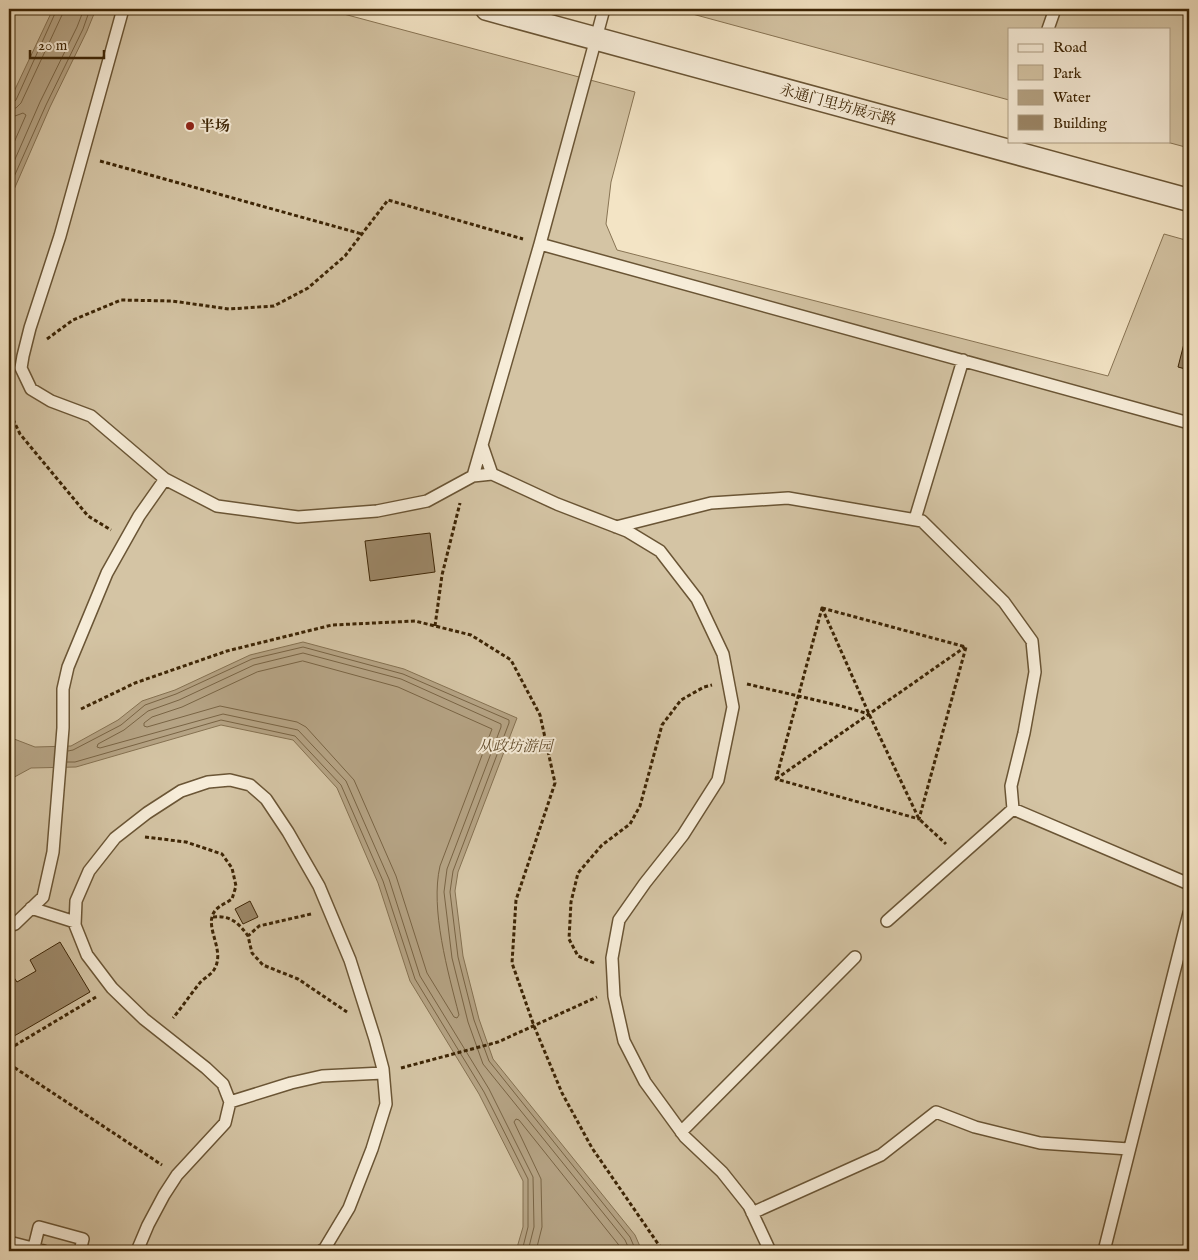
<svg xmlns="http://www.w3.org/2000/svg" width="1198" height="1260" viewBox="0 0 1198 1260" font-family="'IM FELL English','Noto Serif SC',serif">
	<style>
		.green { fill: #d4c4a4; stroke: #887454 }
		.water { fill: #b5a384; stroke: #857151 }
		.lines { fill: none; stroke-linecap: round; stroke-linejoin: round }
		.shore { stroke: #796444; stroke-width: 1 }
		.building { fill: #9c8869; stroke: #3d2505 }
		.service-casing { stroke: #6a5535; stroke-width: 14 }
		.minor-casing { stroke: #6a5535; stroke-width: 25 }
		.path { stroke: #3d2505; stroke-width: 3; stroke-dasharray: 4 2.5; stroke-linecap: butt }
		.service { stroke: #f7edd9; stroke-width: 11 }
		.minor { stroke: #f7edd9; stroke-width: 22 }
		.poi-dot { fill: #8f2418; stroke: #f7edd9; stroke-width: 2 }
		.labels { text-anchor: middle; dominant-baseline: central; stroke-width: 4; stroke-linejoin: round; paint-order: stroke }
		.street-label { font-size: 15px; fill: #3d2505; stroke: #f7edd9 }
		.poi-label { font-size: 15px; font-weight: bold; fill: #3d2505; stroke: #f7edd9; text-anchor: start }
		.park-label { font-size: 15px; font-style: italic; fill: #634d2d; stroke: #f7edd9 }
	</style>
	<rect width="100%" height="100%" fill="#f3e4c5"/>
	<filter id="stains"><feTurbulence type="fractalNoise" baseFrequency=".004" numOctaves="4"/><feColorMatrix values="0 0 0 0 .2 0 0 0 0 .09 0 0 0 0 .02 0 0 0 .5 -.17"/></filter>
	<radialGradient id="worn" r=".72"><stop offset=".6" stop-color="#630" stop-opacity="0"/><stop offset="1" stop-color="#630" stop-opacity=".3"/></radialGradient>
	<path class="green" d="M9,9H325L635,92L611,182L606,224L617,250L1108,376L1164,234L1189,241V1251H9Z
		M674,9H1189V148L1163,141H1169V29H1009V100Z"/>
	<path class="water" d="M53,9H96L87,31L50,107L9,201V102Z
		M303,642L404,669L517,718L458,872L455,891L463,956L479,1019L493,1059L635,1235L642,1251H516L523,1227V1181L479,1094L410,981L378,883L337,788L293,740L221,725L76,767L31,768L9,780V737L35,747L71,746L118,720L142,701L175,690L250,655Z"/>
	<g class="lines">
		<path class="shore" d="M9,103H13L16,100L57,9
			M9,109L16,108L21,103L62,15L64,9
			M9,117L15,116L23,113L26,115L9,154
			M9,173L40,102L77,27L84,9
			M9,188L46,105L83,29L90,9
			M303,661L398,687L492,729L440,866C430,909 448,972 459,1015L457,1018L454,1017L427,973L396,876L354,780L306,727L297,722L220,706L147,727L144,726V723L152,717L182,707L257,672Z
			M68,751L73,750L121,725L145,705L176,694L252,659L303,647L403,674L509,720V723L453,871L450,892L458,957L474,1020L489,1061L630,1237L636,1251
			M67,762H75L221,720L295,736L341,785L383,881L415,979L484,1092L528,1179V1227L522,1251
			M528,1251L534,1227L533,1177L489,1089L420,976L389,879L346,781L298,730L223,714L100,748L97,747L98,744L124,730L148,711L179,700L254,665L303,653L401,679L501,724V727L447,869L444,892L452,958L468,1022L483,1064L625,1240L630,1251
			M536,1251L542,1227L541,1179L514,1122L516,1119L519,1120L618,1244L622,1251"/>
	</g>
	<path class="building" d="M1189,324V370L1178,367Z
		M430,533L435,572L370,581L365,541Z
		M250,901L258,917L243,924L235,909Z
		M60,942L90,992L9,1039V979L13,976L17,982L36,971L30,960Z"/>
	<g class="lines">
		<defs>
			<path id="service" d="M123,9L60,236L30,328L23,356L21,368L31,389L51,401L91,416L165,479L217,506L298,517L377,511L427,501L473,476L540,244L604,9
				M1048,29L1055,9
				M540,244L1189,423
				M492,474L557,504L627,531L660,551L697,599L723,654L733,707L718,780L683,835L645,883L619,920L612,958L614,996L624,1041L645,1082L685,1137L722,1172L749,1206L770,1251
				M473,476L492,474L482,445
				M915,519L963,360
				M616,527L711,503L788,498L922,521L1004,602L1032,641L1035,672L1024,733L1011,786L1013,809
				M31,908L75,922
				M887,921L1013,809L1189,884
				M9,926L15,924L43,897L53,852L63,728V689L68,667L107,573L139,516L165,479
				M230,1102L291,1083L322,1076L383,1073
				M681,1132L855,957
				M752,1213L881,1155L936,1112L975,1127L1040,1143L1129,1149
				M9,1242L44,1251
				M33,1251L39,1227L83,1239L80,1251
				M137,1251L148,1225L164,1195L177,1175L225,1123L230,1102L223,1084L206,1068L144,1019L112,988L87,955L75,925L76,901L89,871L115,838L147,813L181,791L208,782L230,780L250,785L266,799L288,832L319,886L350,960L375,1039L383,1069L386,1104L372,1149L349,1208L325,1248L321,1251
				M1104,1251L1189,913"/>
			<path id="minor" d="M487,9L1189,200"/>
		</defs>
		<use href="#service" class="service-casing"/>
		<use href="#minor" class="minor-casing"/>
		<path class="path" d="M9,27L13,9
			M100,161L362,234
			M47,339L73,320L121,300L172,301L229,309L274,306L308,288L345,256L388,200L523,239
			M12,394L10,413L20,434L88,516L111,530
			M822,608L966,647L919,819L776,779Z
			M822,608L869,714L919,819L946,844
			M435,626L442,575L460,503
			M747,684L841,706L869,714
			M81,709L135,683L227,651L332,625L415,621L471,635L511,660L540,715L555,783L516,900L512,963L534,1026L562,1093L592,1148L663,1251
			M776,779L965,647
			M145,837L186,842L222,854L232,868L236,886L232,899C228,902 223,904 219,907C199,922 226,947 215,968C212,975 203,978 199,984C190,995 182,1007 173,1018
			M311,914L259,926L248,936L252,953L263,965L298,979L347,1012
			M213,917C230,915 239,923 248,936
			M594,963L578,956L569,939L571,902L578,873L602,845L630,824L640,806L662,725L681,700L704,687L712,685
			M9,1049L96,997
			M9,1064L162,1165
			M401,1068L498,1042L597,997"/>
		<use href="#service" class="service"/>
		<use href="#minor" class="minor"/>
	</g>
	<circle class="poi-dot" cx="190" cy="126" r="5"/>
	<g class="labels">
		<g class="street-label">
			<text transform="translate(838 105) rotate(15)">永通门里坊展示路</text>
		</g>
		<g class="poi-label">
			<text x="200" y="126">半场</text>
		</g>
		<g class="park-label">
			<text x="515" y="746">从政坊游园</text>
		</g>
	</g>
	<rect width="1198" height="1260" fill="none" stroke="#f3e4c5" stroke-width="30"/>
	<rect x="10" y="10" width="1178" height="1240" fill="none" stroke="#3d2505" stroke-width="2.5"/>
	<rect x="15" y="15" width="1168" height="1230" fill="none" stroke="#3d2505"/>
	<rect x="1008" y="28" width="162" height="115" fill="#f7edd9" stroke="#ad9d84"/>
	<rect x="1018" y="44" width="25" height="8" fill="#f7edd9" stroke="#ad9d84"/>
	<text x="1053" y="52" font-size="15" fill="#3d2505">Road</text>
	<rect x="1018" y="65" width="25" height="15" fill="#d4c4a4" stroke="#ad9d84"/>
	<text x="1053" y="78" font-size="15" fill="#3d2505">Park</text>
	<rect x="1018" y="90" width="25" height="15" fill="#b5a384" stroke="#ad9d84"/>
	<text x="1053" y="102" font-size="15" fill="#3d2505">Water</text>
	<rect x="1018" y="115" width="25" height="15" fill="#9c8869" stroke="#ad9d84"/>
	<text x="1053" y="128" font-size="15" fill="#3d2505">Building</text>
	<path d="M30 50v8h74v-8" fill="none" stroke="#3d2505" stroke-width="2.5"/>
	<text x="38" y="50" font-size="15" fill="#3d2505" stroke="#f7edd9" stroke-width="4" paint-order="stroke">20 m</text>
	<rect width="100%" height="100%" filter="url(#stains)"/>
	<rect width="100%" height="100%" fill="url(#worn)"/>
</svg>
